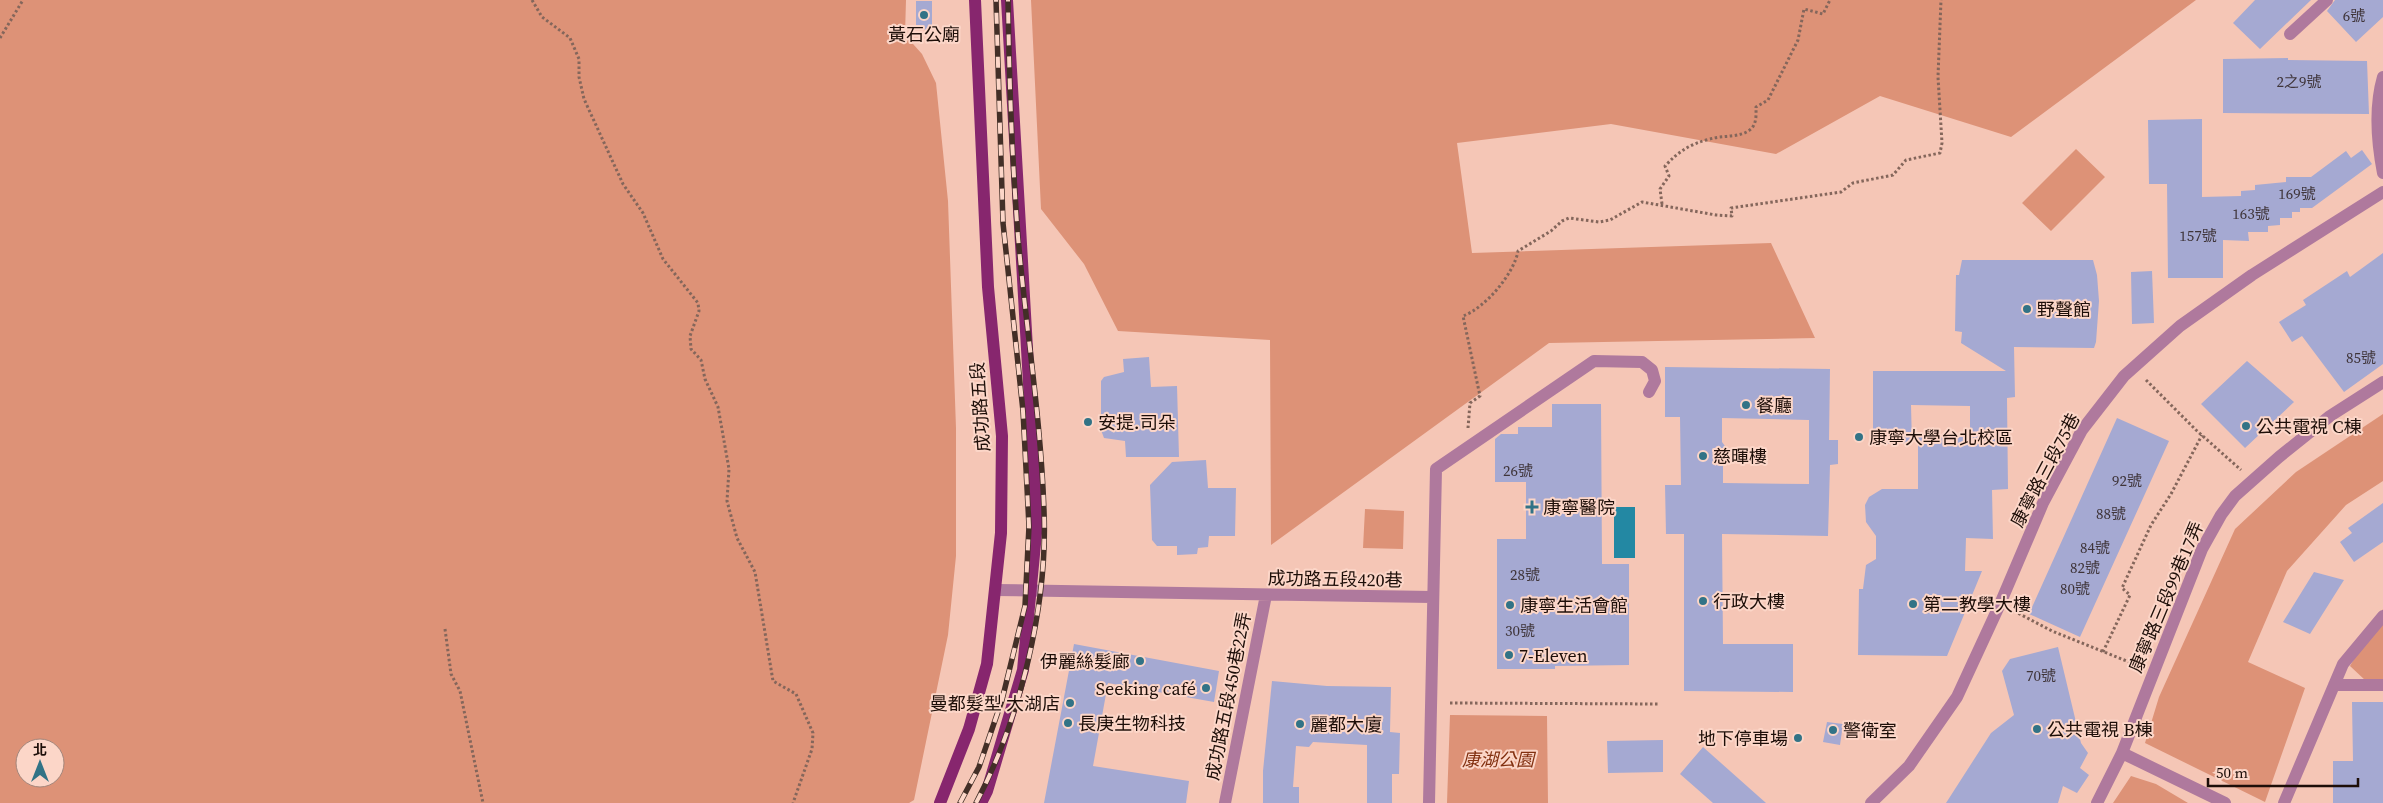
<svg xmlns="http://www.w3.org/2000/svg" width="2383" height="803" viewBox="0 0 2383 803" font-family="'Source Serif 4','Noto Sans TC',serif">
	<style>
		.green { fill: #dd9277; fill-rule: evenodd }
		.water { fill: #2388a3 }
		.building { fill: #a5a9d2; fill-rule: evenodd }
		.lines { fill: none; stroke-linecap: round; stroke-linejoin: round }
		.path { stroke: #84665b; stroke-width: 3; stroke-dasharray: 2.5 2.5; stroke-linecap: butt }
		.minor { stroke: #af799d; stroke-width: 12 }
		.major { stroke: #87266e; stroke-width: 12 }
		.rail-casing { stroke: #432f27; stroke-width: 5.5 }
		.rail { stroke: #fcd6c8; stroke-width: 4; stroke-dasharray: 11; stroke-linecap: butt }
		.poi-dot { fill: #327386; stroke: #fcd6c8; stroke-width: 2 }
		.labels { text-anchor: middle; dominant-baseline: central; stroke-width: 4; stroke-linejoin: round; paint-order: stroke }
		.number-label { font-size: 15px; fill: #3f353a }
		.poi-label { font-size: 18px; fill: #1d0e08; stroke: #fcd6c8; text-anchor: start }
		.street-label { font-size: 18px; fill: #1d0e08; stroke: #fcd6c8 }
		.park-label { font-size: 18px; font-style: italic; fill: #823010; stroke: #fcd6c8 }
	</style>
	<rect width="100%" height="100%" fill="#f5c6b6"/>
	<path class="green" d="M0,0H906L905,35L922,54L936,83L948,201L956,428V556L948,635L914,800L909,803H0ZM25,748H55V778H25Z
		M1031,0H2196L2011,137L1880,96L1776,154L1611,124L1457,143L1472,253L1771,243L1815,338L1549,343L1271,545L1270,340L1118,331L1084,264L1041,209Z
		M2076,149L2105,177L2051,231L2022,203Z
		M2383,414V481L2346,505L2287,571L2248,662L2305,688L2265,802L2145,743L2159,697L2235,529L2296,472Z
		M1365,509L1404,511L1403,549L1363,548Z
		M2383,609V681H2366L2350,666Z
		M1450,715L1547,716L1548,803H1447Z
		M2131,776L2156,784L2188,803H2113Z"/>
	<path class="water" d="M1614,507H1635V558H1614Z"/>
	<path class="building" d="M2255,0H2311L2260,49L2233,23Z
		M2335,0H2383V17L2356,42L2327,11Z
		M916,1H932V30L916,29Z
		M2288,58V60L2367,61L2369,114L2223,113V59Z
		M2202,119V197L2241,196V191L2255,190V185L2286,182V177H2311L2346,151L2351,158L2362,150L2372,164L2312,208H2300V212H2292V218H2280V225L2268,226V232H2248L2249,241L2223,240V278H2168L2167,184H2149L2148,120Z
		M2383,253V364L2344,392L2302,336L2292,342L2279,322L2306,305L2303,300L2347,271L2350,277Z
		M1962,260H2093L2097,275L2099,301L2096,342L2094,348L2014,347L2015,397L2007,398L2008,489L1992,490L1993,539L1966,538L1965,571H1982L1947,656L1858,655L1859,589H1863L1866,565L1876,559V536L1866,522L1865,505L1869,497L1882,489H1918V437H1970V406L1911,405L1912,444H1873V371H2006L1961,343L1962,332L1955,331L1956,275H1959Z
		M2152,271L2154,323L2132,324L2131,272Z
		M1149,357L1151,387L1177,386L1179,457H1126L1125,441L1104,438L1101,430V381L1104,377L1124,372L1123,359Z
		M2247,361L2294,402L2245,448L2201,404Z
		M1665,367L1830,369L1829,440H1838V464L1830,465L1828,536L1722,534L1723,644H1793V692L1684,691V534H1666L1665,485H1681L1680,417H1665ZM1722,418L1809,420V484L1723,483V458L1728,450L1722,442Z
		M1552,404H1601L1602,564H1629V665L1555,666V669H1497V539H1526V482H1495V439L1501,434H1518V427H1552Z
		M2117,418L2169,441L2080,637L2029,614Z
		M1206,460L1208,488H1236L1235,536H1209L1208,547L1198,548L1197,554L1177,555V546H1157L1152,540L1150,485L1172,462Z
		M2383,503V542L2354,562L2340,542L2352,533L2348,528Z
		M2314,572L2344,580L2310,634L2283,622Z
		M1074,644L1219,671L1214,702L1108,683L1093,766L1189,781L1186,803H1044Z
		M2058,647L2081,743L2088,753L2080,768L2089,775L2077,793L2063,786L2058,803H1946L1991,733L2014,715L2002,671L2010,659Z
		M1272,681L1327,686L1391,687L1390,732L1400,733L1399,774H1392V803H1367V745L1313,742L1309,747L1296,746L1293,787H1299V803H1263V771Z
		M2352,702H2383V803H2333V761H2353Z
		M1827,722L1843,724L1840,745L1823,742Z
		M1663,740V772L1608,773L1607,741Z
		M1703,747L1766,803H1713L1680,774Z"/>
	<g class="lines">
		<path class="path" d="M532,0L542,17L570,38L579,59V77L584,99L623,184L643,213L663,259L698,303L699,311L690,336L691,349L701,360L705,379L718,407L729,469L727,501L737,538L755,572L773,681L796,694L813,733L812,749L793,803
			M0,38L23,0
			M1662,204L1660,189L1669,176L1665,166C1679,151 1690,144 1710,139C1723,135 1741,138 1751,129C1757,123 1756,114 1756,107L1768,100L1798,40L1804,9L1823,14L1830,0
			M2146,380L2196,430L2241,470
			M1468,428L1470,403L1480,396L1463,316C1485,308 1514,274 1518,251L1551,231L1562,221L1569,218L1599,222L1610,220L1642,202L1716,215L1732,216L1731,208L1841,192L1853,183L1893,175L1906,160L1940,153L1942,143L1938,77L1941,0
			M2014,611L2052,631L2139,666
			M445,629L451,674L460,691L483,803
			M2103,652L2130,595L2122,588L2151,525L2171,494L2202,435
			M1450,703L1659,704"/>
		<path class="minor" d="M2290,34L2327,0
			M2383,77C2374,108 2377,142 2383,173
			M995,590L1432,597
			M2334,685H2383
			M2122,753L2225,803
			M1225,803L1266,595
			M1429,803L1436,469L1594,361L1642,362L1652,370L1655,381L1649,392
			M1871,803L1909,766L1957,697L2000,604L2043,503L2082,430L2124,376L2180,326L2252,275L2383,192
			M2097,803L2122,753L2202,549L2221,515L2235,496L2279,457L2330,416L2383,382
			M2284,803L2343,664L2383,616"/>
		<path class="major" d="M940,803L969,729L987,664L1001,533L1002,436L988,287L975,0
			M981,803L987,791L1023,670L1037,523L1007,0"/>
		<defs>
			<path id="rail" d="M960,803L979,767L1002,700L1025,606L1029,526L1023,411L1003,223L996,0
				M976,803C1020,720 1048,605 1044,511C1041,419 1026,329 1018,237C1012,158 1009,79 1008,0"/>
		</defs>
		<use href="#rail" class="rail-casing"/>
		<use href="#rail" class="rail"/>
	</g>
	<g class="poi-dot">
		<circle cx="924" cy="15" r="5"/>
		<circle cx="2027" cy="309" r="5"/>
		<circle cx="1746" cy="405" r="5"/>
		<circle cx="1088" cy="422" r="5"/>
		<circle cx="2246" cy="426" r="5"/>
		<circle cx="1859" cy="437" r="5"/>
		<circle cx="1703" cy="456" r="5"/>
		<path d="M1529.5 499.5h5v5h5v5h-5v5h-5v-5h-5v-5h5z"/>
		<circle cx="1703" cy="601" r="5"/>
		<circle cx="1913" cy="604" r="5"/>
		<circle cx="1510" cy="605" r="5"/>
		<circle cx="1509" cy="655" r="5"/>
		<circle cx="1140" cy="661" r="5"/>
		<circle cx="1206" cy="688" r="5"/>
		<circle cx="1070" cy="703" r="5"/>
		<circle cx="1068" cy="723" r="5"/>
		<circle cx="1300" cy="724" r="5"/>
		<circle cx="2037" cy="729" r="5"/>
		<circle cx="1833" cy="730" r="5"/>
		<circle cx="1798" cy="738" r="5"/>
	</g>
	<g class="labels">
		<g class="number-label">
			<text x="2354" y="15">6號</text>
			<text x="2299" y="81">2之9號</text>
			<text x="2297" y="193">169號</text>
			<text x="2251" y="213">163號</text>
			<text x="2198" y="235">157號</text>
			<text x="2361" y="357">85號</text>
			<text x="1518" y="470">26號</text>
			<text x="2127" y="480">92號</text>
			<text x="2111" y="513">88號</text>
			<text x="2095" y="547">84號</text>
			<text x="2085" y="567">82號</text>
			<text x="1525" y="574">28號</text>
			<text x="2075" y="588">80號</text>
			<text x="1520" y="630">30號</text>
			<text x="2041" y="675">70號</text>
		</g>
		<g class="poi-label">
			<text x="924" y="34" text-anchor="middle">黃石公廟</text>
			<text x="2037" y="309">野聲館</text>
			<text x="1756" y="405">餐廳</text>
			<text x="1098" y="422">安提.司朵</text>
			<text x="2256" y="426">公共電視 C棟</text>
			<text x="1869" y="437">康寧大學台北校區</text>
			<text x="1713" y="456">慈暉樓</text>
			<text x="1543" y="507">康寧醫院</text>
			<text x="1713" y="601">行政大樓</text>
			<text x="1923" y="604">第二教學大樓</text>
			<text x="1520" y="605">康寧生活會館</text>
			<text x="1519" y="655">7-Eleven</text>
			<text x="1130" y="661" text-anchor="end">伊麗絲髮廊</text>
			<text x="1196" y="688" text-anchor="end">Seeking café</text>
			<text x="1060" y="703" text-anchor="end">曼都髮型 大湖店</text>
			<text x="1078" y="723">長庚生物科技</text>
			<text x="1310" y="724">麗都大廈</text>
			<text x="2047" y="729">公共電視 B棟</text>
			<text x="1843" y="730">警衛室</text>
			<text x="1788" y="738" text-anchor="end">地下停車場</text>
		</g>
		<g class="street-label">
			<text transform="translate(980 407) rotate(-94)">成功路五段</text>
			<text transform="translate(2045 470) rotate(-62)">康寧路三段75巷</text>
			<text transform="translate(1335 579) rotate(1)">成功路五段420巷</text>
			<text transform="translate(2166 597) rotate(-67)">康寧路三段99巷17弄</text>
			<text transform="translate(1228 696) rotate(-79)">成功路五段450巷22弄</text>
		</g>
		<g class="park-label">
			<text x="1498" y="759">康湖公園</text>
		</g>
	</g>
	<g transform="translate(40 763)"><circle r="24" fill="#fcd6c8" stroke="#a3867b"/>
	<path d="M0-4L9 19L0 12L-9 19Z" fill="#327386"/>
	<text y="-8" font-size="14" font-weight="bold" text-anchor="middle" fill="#1d0e08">北</text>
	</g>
	<path d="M2208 778v8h150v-8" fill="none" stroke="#1d0e08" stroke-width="2.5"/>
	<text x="2216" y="778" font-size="15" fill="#1d0e08" stroke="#fcd6c8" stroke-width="4" paint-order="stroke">50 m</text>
</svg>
